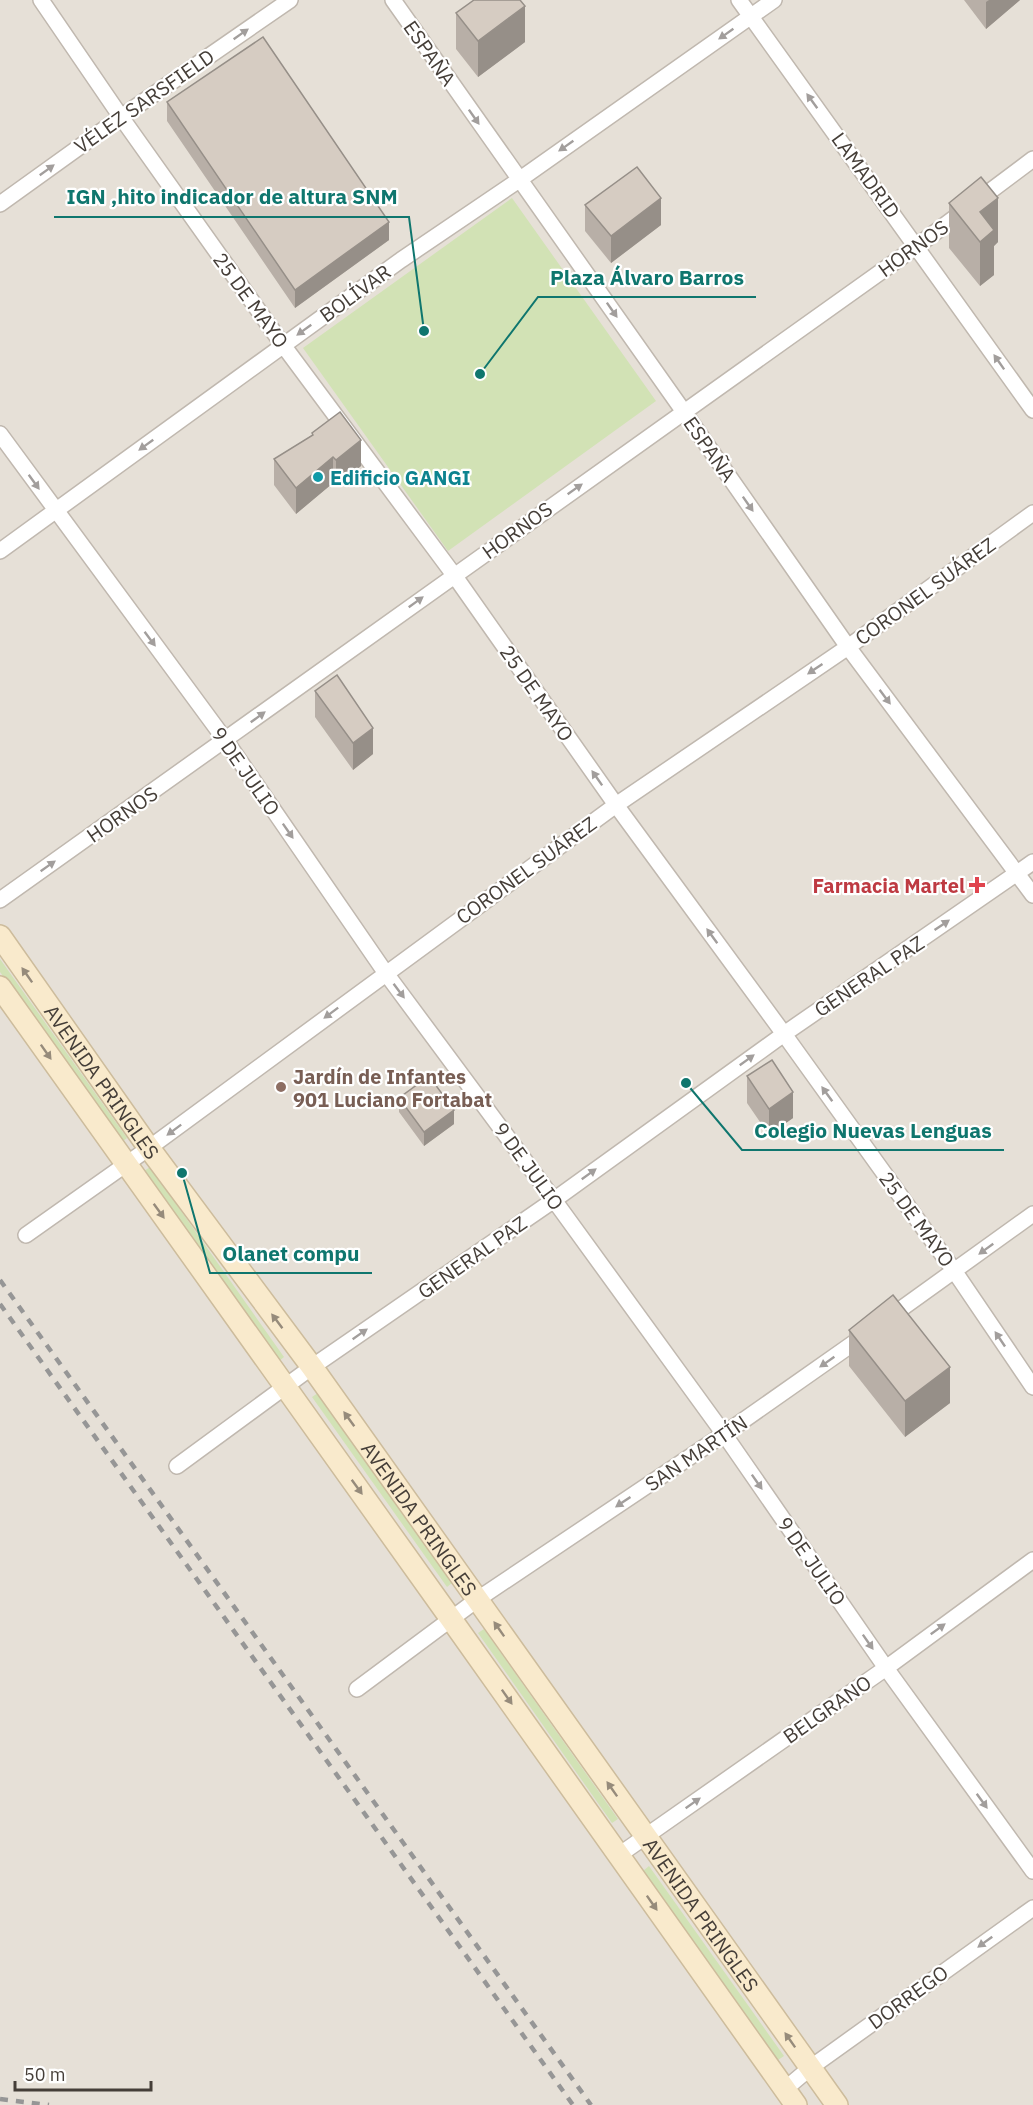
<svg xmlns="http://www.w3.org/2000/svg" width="1033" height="2105" viewBox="0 0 1033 2105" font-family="'IBM Plex Sans',sans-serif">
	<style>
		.residential { fill: #e6e0d7 }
		.green { fill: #d2e2b5 }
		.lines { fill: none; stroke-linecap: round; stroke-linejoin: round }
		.minor-casing { stroke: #c0b8af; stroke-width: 18 }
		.secondary-casing { stroke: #cdbc9c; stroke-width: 24 }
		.minor { stroke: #fff; stroke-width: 15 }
		.secondary { stroke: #f9eacc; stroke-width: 21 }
		.rail { stroke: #969696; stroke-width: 4.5; stroke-dasharray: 8 8; stroke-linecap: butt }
		.wall { fill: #b8afa7 }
		.shaded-wall { fill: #968f88 }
		.building { fill: #d6ccc2; stroke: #968f88; stroke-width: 1.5 }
		.oneway { fill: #a29e9c }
		.oneway2 { fill: #968b7b }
		.culture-dot { fill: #0f9aa8; stroke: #fff; stroke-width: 2 }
		.health-dot { fill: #e0444e; stroke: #fff; stroke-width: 2 }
		.education-dot { fill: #8d6e63; stroke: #fff; stroke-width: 2 }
		.labels { text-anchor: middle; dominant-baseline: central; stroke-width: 4.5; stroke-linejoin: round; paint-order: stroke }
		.street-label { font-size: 20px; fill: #453e38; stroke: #fff }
		.culture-label { font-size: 20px; font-weight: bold; fill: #0d838f; stroke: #fff; text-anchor: start }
		.health-label { font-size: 20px; font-weight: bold; fill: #be3a42; stroke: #fff; text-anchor: end }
		.education-label { font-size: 20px; font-weight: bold; fill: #785e54; stroke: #fff; text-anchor: start }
		.leader { fill: none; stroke: #0f766e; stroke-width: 2 }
		.callout-dot { fill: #0f766e; stroke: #fff; stroke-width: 2 }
		.callout-label { font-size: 21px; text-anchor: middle; font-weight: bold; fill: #0f766e; stroke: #fff; stroke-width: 4.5; stroke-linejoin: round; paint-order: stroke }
	</style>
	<rect width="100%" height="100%" fill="#f2eee8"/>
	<path class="residential" d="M0,0H1033V2105H0Z"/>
	<path class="green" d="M512,198L656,401L448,551L303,348Z
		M0,959L127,1138L121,1143L0,972Z
		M150,1167L284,1357L279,1361L144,1171Z
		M318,1393L452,1583L447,1587L312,1397Z
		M484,1629L618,1819L612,1823L478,1633Z
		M649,1866L784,2056L778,2060L643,1871Z"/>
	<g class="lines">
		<defs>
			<path id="minor" d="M41,0L121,117L283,345L454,575L616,805L784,1034L955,1272L1033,1387
				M393,0L684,412L848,647L1033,895
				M739,0L1033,410
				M0,204L121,117L290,0
				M0,434L226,741L385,972L554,1200L724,1434L886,1668L1033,1871
				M0,551L401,260L519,180L774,0
				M0,900L917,246L1033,159
				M26,1235L149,1148L616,805L848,647L1033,513
				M887,1319L1033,1214
				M177,1466L312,1367L554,1200L784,1034L1033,862
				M357,1689L478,1599L724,1434L865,1335
				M619,1855L886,1668L1033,1560
				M784,2090L810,2068L1033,1908"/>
			<g id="secondary">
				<path id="s1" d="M0,936L149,1148L312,1367L837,2105"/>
				<path d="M0,987L451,1619L796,2105"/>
			</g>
		</defs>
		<use href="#minor" class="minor-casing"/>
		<use href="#secondary" class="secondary-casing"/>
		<use href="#minor" class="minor"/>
		<use href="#secondary" class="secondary"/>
		<path class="rail" d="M0,1280L591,2105
			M0,1304L573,2105
			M0,2099L49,2105"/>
	</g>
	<path class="wall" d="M964,0H1020L986,29Z
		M456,13L525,42L478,77L456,49Z
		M167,102L389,240L295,308L167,121Z
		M949,203L998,242L994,246V275L980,286L949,248Z
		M585,205L661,225L611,263L585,231Z
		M312,433L361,466L336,486L333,483L296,514L274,485V459L312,435Z
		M315,691L373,754L353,770L315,717Z
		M747,1076L793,1118L769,1135L747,1103Z
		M399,1098L454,1124L424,1146L399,1112Z
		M849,1330L950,1403L905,1437L849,1366Z"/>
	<path class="shaded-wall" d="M989,0H1020L986,29V2Z
		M525,6V42L478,77V41Z
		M661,198V225L611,263V236Z
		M998,198V242L994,246V275L980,286V212Z
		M389,222V240L295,308V290Z
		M361,440V466L336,486V460Z
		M333,457V483L296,514V488Z
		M373,728V754L353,770V743Z
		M793,1092V1118L769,1135V1109Z
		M454,1110V1124L424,1146V1132Z
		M950,1367V1403L905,1437V1401Z"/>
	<path class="building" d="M474,0H520L525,6L478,41L456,13Z
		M263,37L389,222L295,290L167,102Z
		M637,167L661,198L611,236L585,205Z
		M981,177L998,198L980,212L994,230L980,242L949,203Z
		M340,412L361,440L336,460L333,457L296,488L274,459L313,435L312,433Z
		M337,675L373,728L353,743L315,691Z
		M772,1060L793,1092L769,1109L747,1076Z
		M429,1076L454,1110L424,1132L399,1098Z
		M893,1295L950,1367L905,1401L849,1330Z"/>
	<defs><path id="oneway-solid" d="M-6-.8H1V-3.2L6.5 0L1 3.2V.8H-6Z" transform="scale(1.5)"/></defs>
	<g class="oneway">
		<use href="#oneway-solid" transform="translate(241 34) rotate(-35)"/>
		<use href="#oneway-solid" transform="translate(726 34) rotate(145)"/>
		<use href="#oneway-solid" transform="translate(812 101) rotate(-126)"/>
		<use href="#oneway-solid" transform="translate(474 117) rotate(55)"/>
		<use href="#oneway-solid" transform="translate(566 146) rotate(145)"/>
		<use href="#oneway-solid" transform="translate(47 170) rotate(-36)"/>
		<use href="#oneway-solid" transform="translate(612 310) rotate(55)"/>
		<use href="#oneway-solid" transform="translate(304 330) rotate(144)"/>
		<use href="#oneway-solid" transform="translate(999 362) rotate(-125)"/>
		<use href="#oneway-solid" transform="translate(146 445) rotate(144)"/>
		<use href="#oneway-solid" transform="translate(34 482) rotate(54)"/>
		<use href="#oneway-solid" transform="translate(575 489) rotate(-35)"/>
		<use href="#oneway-solid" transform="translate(748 504) rotate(55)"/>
		<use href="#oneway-solid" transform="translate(416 602) rotate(-36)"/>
		<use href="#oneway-solid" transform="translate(150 639) rotate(53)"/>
		<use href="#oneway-solid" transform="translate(815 669) rotate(146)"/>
		<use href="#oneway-solid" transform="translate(885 697) rotate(53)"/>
		<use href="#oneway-solid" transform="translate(258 717) rotate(-36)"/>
		<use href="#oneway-solid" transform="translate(597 778) rotate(-125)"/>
		<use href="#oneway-solid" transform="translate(288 831) rotate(55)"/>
		<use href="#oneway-solid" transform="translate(48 866) rotate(-35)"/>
		<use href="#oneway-solid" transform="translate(942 925) rotate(-34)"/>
		<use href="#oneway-solid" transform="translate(712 936) rotate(-126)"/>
		<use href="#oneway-solid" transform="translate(399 991) rotate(53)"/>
		<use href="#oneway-solid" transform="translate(331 1013) rotate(143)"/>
		<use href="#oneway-solid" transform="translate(747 1060) rotate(-36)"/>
		<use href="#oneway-solid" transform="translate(827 1094) rotate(-126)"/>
		<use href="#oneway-solid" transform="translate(174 1130) rotate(143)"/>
		<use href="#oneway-solid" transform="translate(589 1174) rotate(-36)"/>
		<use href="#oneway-solid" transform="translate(986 1249) rotate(144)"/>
		<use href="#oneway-solid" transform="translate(360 1334) rotate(-35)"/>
		<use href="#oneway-solid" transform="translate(1000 1339) rotate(-124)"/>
		<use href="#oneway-solid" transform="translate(827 1362) rotate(145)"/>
		<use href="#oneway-solid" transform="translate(757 1482) rotate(55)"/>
		<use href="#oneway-solid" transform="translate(623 1502) rotate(146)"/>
		<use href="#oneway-solid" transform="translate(938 1629) rotate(-36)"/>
		<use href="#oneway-solid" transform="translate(868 1642) rotate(55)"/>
		<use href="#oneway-solid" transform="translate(982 1801) rotate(54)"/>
		<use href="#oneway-solid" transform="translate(693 1803) rotate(-35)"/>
		<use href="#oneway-solid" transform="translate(985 1942) rotate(144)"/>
	</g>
	<g class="oneway2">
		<use href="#oneway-solid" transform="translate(27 975) rotate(-125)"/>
		<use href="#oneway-solid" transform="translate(46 1052) rotate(55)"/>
		<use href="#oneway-solid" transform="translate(159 1211) rotate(54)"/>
		<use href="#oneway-solid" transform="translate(277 1321) rotate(-127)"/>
		<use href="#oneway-solid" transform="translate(349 1419) rotate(-126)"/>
		<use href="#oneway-solid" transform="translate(357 1487) rotate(54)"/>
		<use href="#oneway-solid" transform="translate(499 1629) rotate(-125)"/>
		<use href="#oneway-solid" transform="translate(507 1697) rotate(55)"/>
		<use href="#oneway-solid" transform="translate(612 1789) rotate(-125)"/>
		<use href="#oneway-solid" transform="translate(652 1903) rotate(55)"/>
		<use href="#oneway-solid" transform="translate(790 2040) rotate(-125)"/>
	</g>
	<circle class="culture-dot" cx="318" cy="477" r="6"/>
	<path class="health-dot" d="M974 876h6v6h6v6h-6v6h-6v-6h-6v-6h6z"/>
	<circle class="education-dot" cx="281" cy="1087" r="6"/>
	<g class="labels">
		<g class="street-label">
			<text transform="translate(430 53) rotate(55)">ESPAÑA</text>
			<text transform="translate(144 101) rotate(-35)">VÉLEZ SARSFIELD</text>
			<text transform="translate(866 175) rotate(54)">LAMADRID</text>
			<text transform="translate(913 248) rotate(-36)">HORNOS</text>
			<text transform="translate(355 293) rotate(-36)">BOLÍVAR</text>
			<text transform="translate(251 300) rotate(54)">25 DE MAYO</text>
			<text transform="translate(710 449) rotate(55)">ESPAÑA</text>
			<text transform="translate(517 530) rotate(-36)">HORNOS</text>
			<text transform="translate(925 591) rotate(-36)">CORONEL SUÁREZ</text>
			<text transform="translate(537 693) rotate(55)">25 DE MAYO</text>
			<text transform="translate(246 771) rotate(55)">9 DE JULIO</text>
			<text transform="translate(122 814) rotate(-35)">HORNOS</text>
			<text transform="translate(526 870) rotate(-36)">CORONEL SUÁREZ</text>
			<text transform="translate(869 976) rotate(-34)">GENERAL PAZ</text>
			<text stroke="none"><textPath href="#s1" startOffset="178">AVENIDA PRINGLES</textPath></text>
			<text transform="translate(529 1166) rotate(54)">9 DE JULIO</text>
			<text transform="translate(917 1219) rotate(54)">25 DE MAYO</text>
			<text transform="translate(472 1257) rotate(-35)">GENERAL PAZ</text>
			<text transform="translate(696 1453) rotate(-34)">SAN MARTÍN</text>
			<text stroke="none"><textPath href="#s1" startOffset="718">AVENIDA PRINGLES</textPath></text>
			<text transform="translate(812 1561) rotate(55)">9 DE JULIO</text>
			<text transform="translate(827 1709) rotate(-35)">BELGRANO</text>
			<text stroke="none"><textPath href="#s1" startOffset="1204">AVENIDA PRINGLES</textPath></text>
			<text transform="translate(908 1997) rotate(-36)">DORREGO</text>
		</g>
		<g class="culture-label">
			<text x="330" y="477">Edificio GANGI</text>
		</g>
		<g class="health-label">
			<text x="965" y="885">Farmacia Martel</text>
		</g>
		<g class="education-label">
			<text x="293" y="1076">Jardín de Infantes<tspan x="293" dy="23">901 Luciano Fortabat</tspan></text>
		</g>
	</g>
	<path class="leader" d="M424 331L409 217H54M480 374L538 297H756M686 1083L742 1150H1004M182 1173L210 1273H372"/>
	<g class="callout-dot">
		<circle cx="424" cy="331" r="6"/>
		<circle cx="480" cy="374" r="6"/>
		<circle cx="686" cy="1083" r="6"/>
		<circle cx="182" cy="1173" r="6"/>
	</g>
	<g class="callout-label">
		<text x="232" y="204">IGN ,hito indicador de altura SNM</text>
		<text x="647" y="285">Plaza Álvaro Barros</text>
		<text x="873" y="1138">Colegio Nuevas Lenguas</text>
		<text x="291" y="1261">Olanet compu</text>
	</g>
	<path d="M15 2081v9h136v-9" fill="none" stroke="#453e38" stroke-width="3"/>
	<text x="24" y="2081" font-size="18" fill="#453e38" stroke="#ffffff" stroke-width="4.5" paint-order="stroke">50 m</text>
</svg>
